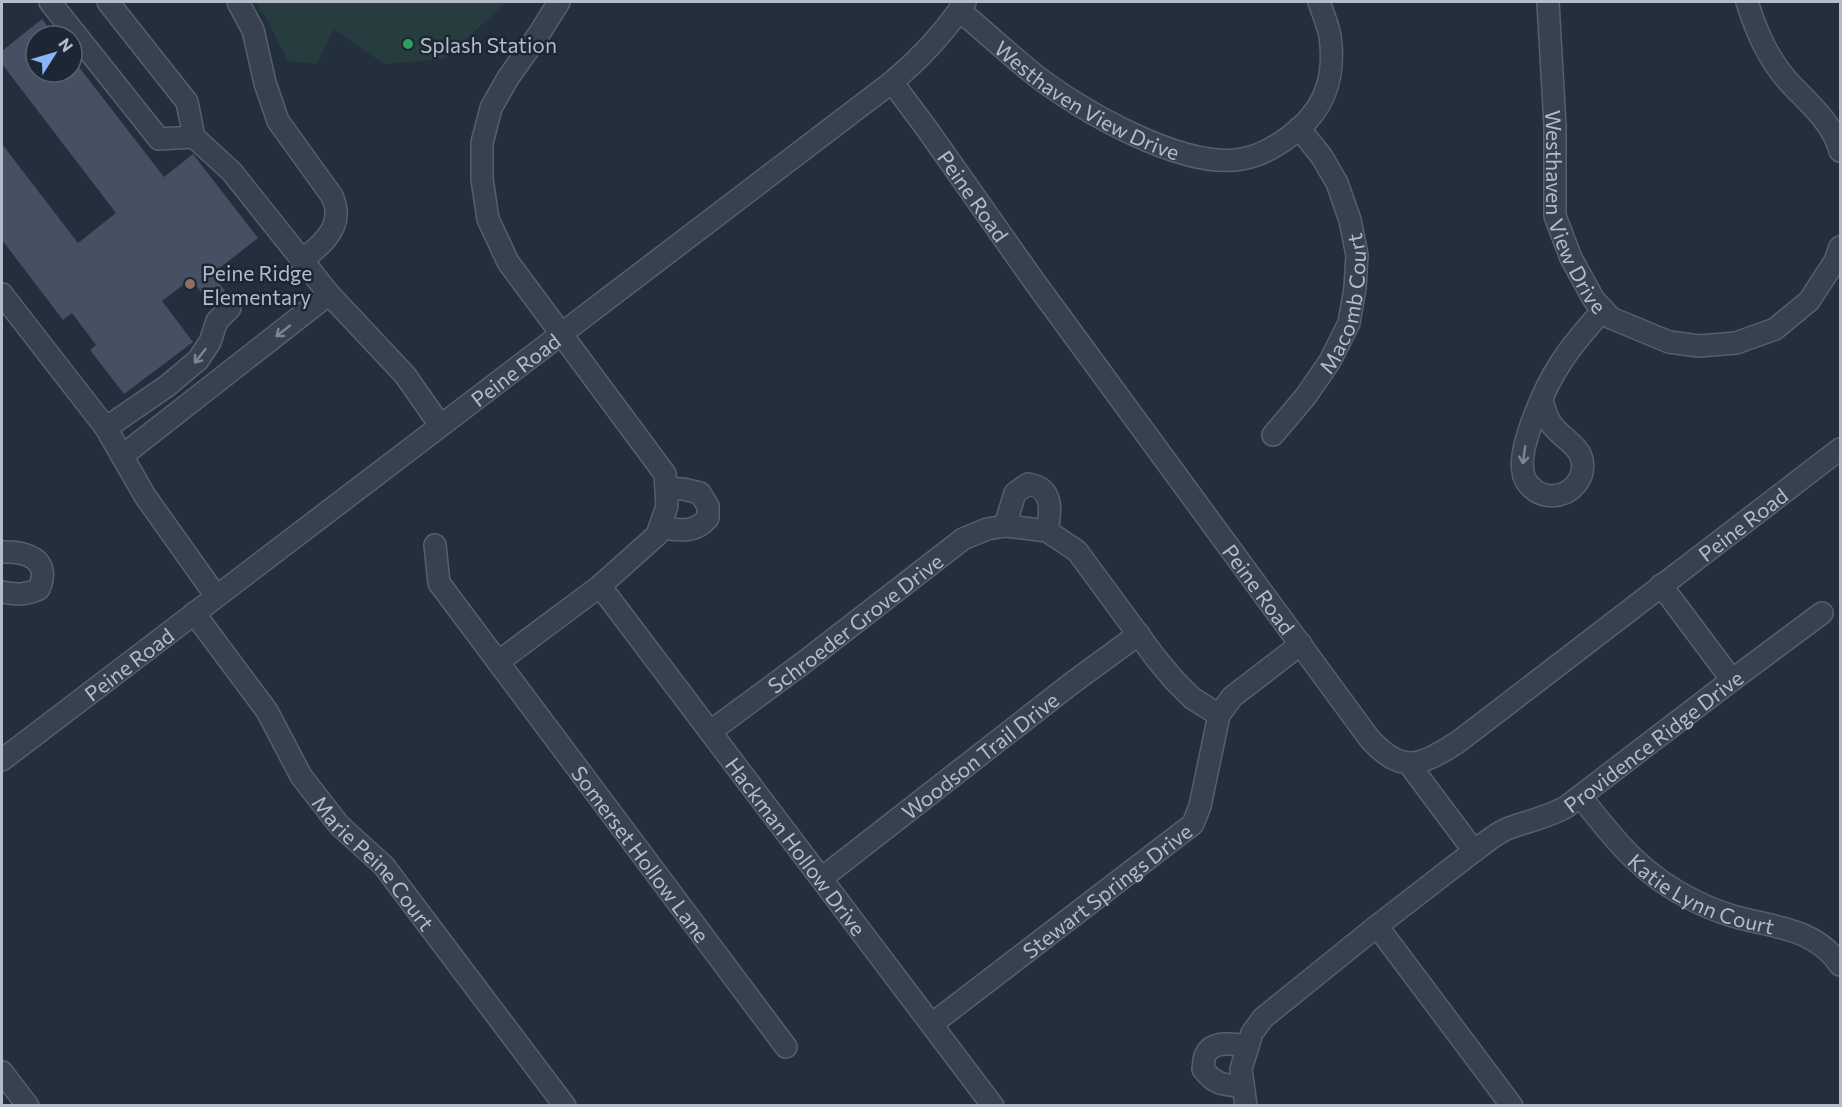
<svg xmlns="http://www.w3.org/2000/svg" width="1842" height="1107" viewBox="0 0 1842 1107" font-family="Commissioner,sans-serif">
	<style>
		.green { fill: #263c3f }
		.building { fill: #455162 }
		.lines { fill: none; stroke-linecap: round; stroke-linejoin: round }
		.minor-casing { stroke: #565f6c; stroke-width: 24 }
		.minor { stroke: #38414e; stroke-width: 21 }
		.oneway { stroke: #7c8592 }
		.leisure-dot { fill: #2e9e5b; stroke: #1d2633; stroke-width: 2 }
		.education-dot { fill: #8d6e63; stroke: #1d2633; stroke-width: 2 }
		.labels { text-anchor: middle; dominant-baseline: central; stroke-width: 5; stroke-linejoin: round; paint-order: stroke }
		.poi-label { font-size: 21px; fill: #b4bcc9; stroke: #1d2633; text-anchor: start }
		.street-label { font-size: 21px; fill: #b4bcc9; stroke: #1d2633 }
	</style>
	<rect width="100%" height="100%" fill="#242f3e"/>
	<path class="green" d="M255,2H507L444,59L384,64L334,29L317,64L288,61L265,16Z"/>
	<path class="building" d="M42,19L55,36H36V72H72V58L164,177L193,154L258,238L212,274L225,291L210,303L191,279L162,301L193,342L124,394L90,350L96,345L72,313L63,320L2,240V144L78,243L116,213L2,64V51Z"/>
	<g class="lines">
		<defs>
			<g id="minor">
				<path d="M50,2L159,139L194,137L187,102L108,2"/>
				<path d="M238,2L253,30L265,83L278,121L332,196C334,201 336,206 336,211C338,233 316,249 301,261"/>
				<path id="s1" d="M1548,2L1555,126V216L1571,258L1594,300L1611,318L1669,342L1699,346L1736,343L1775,329L1809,301L1835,261L1840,247"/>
				<path d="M1747,2C1756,30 1767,57 1787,80C1807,102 1832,121 1840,151"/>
				<path id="s2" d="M959,10C984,31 1009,54 1035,75C1080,110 1183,170 1242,159C1264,155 1284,142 1301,127C1328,102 1335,72 1330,36C1328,25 1323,13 1319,2"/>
				<path id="s3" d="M892,82L927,129L1034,281L1369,738C1402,775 1420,766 1458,742L1840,449"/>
				<path d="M194,137L232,172L329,294L405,375L440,425"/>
				<path d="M2,294L106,428L145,496L216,596"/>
				<path d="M1542,399C1544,408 1546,417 1552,425C1564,441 1587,448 1582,472C1580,481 1573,489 1565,493C1553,498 1540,496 1531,487C1527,483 1523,477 1523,471C1518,446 1546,385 1560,364C1572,344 1588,327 1603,310"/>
				<path d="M106,428L167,386L198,360L210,342L217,321L230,308"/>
				<path id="s4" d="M1273,435L1306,396L1330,361L1349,323L1355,288L1357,255L1350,220L1337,183L1322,157L1299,128"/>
				<path d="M122,456L329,294"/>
				<path d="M1005,526L1015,493L1028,484C1054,488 1051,511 1047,531"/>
				<path d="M660,528C680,530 694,534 708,518V506L700,493L683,489L666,488"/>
				<path id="s5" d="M435,545L439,583L786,1047"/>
				<path d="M1661,585L1732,680"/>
				<path id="s6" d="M600,586L993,1106"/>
				<path d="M2,592C16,595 26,595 39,589C52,559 26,551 2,552"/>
				<path id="s7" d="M194,613L267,711L301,776L339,825L384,866L565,1106"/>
				<path d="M498,662L600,586L657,535L667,506L665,474L508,262L488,219L482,179V143L491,108L508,78L539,34L559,2"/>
				<path id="s8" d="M711,731L803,663L963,539L987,529L1005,526L1024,528L1047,531L1077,551L1155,657L1174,680L1192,698L1219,715"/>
				<path id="s9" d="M2,760L892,82C921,58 944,33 965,2"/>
				<path id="s10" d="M1581,797C1616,842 1643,876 1695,901C1711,909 1730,916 1748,920C1783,928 1818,932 1840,965"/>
				<path id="s11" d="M1474,851C1485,843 1496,833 1509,828C1529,821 1548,817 1566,807L1732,680L1822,613"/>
				<path id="s12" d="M822,878L1072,683L1139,634"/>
				<path d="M1377,926L1512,1106"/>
				<path id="s13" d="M932,1024L1193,824L1200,806L1219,715L1232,697L1301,644"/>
				<path d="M2,1072L28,1106"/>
				<path d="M1243,1086C1224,1085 1215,1085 1203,1069C1204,1065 1203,1058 1206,1054C1213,1040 1235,1044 1248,1046"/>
				<path d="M1246,1106L1241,1069L1252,1033L1263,1018L1377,926L1474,851L1409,764"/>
			</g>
		</defs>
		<use href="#minor" class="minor-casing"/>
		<use href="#minor" class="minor"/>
	</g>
	<defs><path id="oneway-shaft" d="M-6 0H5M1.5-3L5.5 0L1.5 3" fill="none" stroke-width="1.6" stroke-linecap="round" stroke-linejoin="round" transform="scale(1.5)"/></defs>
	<g class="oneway">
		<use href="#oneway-shaft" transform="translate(283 331) rotate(142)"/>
		<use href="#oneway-shaft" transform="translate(200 356) rotate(128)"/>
		<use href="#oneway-shaft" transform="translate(1524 455) rotate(98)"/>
	</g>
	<circle class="leisure-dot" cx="408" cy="44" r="6"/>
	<circle class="education-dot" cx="190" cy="284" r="6"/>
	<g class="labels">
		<g class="poi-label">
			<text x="420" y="44">Splash Station</text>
			<text x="202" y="272">Peine Ridge<tspan x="202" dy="24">Elementary</tspan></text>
		</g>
		<g class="street-label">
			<text stroke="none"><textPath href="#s2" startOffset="158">Westhaven View Drive</textPath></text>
			<text stroke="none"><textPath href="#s3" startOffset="140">Peine Road</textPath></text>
			<text stroke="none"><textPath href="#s1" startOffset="214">Westhaven View Drive</textPath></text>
			<text stroke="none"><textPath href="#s4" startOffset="154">Macomb Court</textPath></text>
			<text stroke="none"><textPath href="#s9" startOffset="645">Peine Road</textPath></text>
			<text stroke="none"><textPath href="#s3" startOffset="1272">Peine Road</textPath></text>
			<text stroke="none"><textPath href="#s3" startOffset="626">Peine Road</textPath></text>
			<text stroke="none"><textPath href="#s8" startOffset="180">Schroeder Grove Drive</textPath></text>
			<text stroke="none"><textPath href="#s9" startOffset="159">Peine Road</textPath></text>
			<text stroke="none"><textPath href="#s11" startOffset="212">Providence Ridge Drive</textPath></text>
			<text stroke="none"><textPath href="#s12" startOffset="200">Woodson Trail Drive</textPath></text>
			<text stroke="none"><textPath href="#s6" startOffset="326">Hackman Hollow Drive</textPath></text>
			<text stroke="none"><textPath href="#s5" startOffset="376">Somerset Hollow Lane</textPath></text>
			<text stroke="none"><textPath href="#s7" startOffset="309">Marie Peine Court</textPath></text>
			<text stroke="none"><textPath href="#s10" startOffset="159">Katie Lynn Court</textPath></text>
			<text stroke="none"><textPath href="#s13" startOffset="220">Stewart Springs Drive</textPath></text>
		</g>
	</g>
	<rect width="1842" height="1107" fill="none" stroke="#b4bcc9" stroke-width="6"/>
	<g transform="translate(54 54) rotate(53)"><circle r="28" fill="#1d2633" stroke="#59626f" stroke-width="1.5"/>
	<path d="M0-4.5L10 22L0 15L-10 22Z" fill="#8ab4f8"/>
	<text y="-9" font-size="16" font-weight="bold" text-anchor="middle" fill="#b4bcc9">N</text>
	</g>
</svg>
